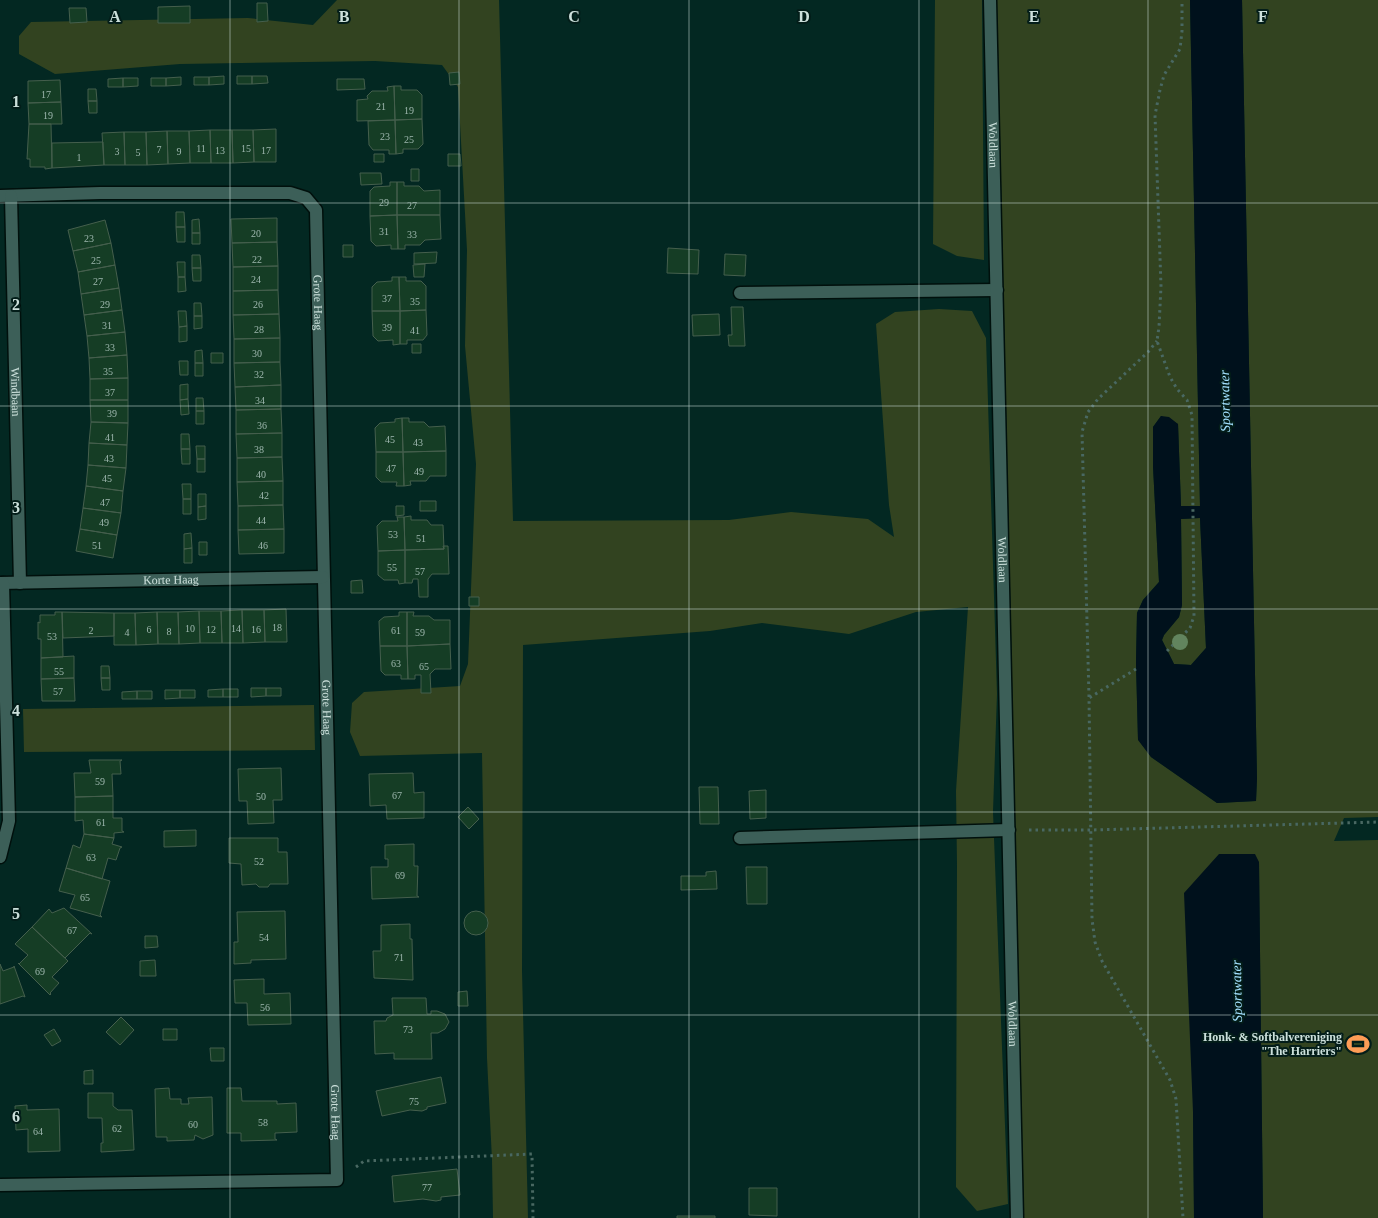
<svg xmlns="http://www.w3.org/2000/svg" width="1378" height="1218" viewBox="0 0 1378 1218" font-family="'Times New Roman',serif">
	<style>
		.green { fill: #324320 }
		.water { fill: #00111c; fill-rule: evenodd }
		.building { fill: #153d25; stroke: #455f4d }
		.lines { fill: none; stroke-linecap: round; stroke-linejoin: round }
		.lane-casing { stroke: #00100c; stroke-width: 15 }
		.street-casing { stroke: #00100c; stroke-width: 15 }
		.path { stroke: #496862; stroke-width: 3; stroke-dasharray: 2.5 4; stroke-linecap: butt }
		.lane { stroke: #3c5f58; stroke-width: 12 }
		.street { stroke: #3c5f58; stroke-width: 12 }
		.tree { fill: #62845e }
		.grid { fill: none; stroke: #cce0db; stroke-width: 1; stroke-opacity: 0.55 }
		.labels { text-anchor: middle; dominant-baseline: central; stroke-width: 4; stroke-linejoin: round; paint-order: stroke }
		.number-label { font-size: 10px; fill: #9eb7ae }
		.street-label { font-size: 12px; fill: #cce0db; stroke: #031d19 }
		.poi-label { font-size: 12px; font-weight: bold; fill: #cce0db; stroke: #031d19; text-anchor: end }
		.water-label { font-size: 14px; font-style: italic; fill: #a3e0fe; stroke: #031d19 }
		.grid-label { font-size: 16px; text-anchor: middle; font-weight: bold; fill: #cce0db; stroke: #031d19; stroke-width: 4; stroke-linejoin: round; paint-order: stroke }
	</style>
	<rect width="100%" height="100%" fill="#032822"/>
	<path class="green" d="M337,0H499L513,521L729,520L791,512L868,519L894,537L889,505L876,324L895,312L939,309L972,311L986,338L997,694L993,812L1008,1204L977,1211L956,1187L957,864L956,791L968,607L916,612L849,634L762,623L710,631L523,645L522,971L528,1218H493L492,1160L487,1058L482,753L360,756L350,732L352,703L364,692L460,686L468,664L476,464L465,346L467,250L458,87L442,65L375,61L180,64L55,74L19,54V36L31,22L248,18L313,25Z
		M935,0H982L984,260L957,256L933,244Z
		M997,0H1190L1200,506H1181L1178,424L1161,416L1153,427V466L1159,582L1143,600L1137,613L1136,663L1138,739L1151,757L1217,803L1256,801L1257,778L1242,0H1378V817L1344,818L1334,841L1378,840V1218H1263L1259,862L1193,1112L1194,1218H1024Z
		M1200,518L1206,648L1191,665L1174,664L1162,640L1164,635L1179,617L1182,605L1181,519Z
		M314,705L315,750L24,752L23,709Z"/>
	<path class="water" d="M1190,0H1242L1257,778L1256,801L1217,803L1151,757L1138,740L1136,663L1137,613L1143,600L1159,582L1153,466V427L1161,416L1169,417L1178,424L1181,506H1200ZM1200,518L1206,648L1191,665L1174,664L1162,640L1164,635L1179,617L1182,605L1181,519Z
		M1219,854H1255L1259,862L1263,1218H1194L1193,1112L1184,893Z"/>
	<path class="building" d="M257,3H267L268,21L257,22Z
		M190,6V23H158V7Z
		M69,8H86L87,22L70,23Z
		M459,72L460,84L450,85L449,73Z
		M224,76V84L209,85V77Z
		M237,76H252V84H237Z
		M252,76H267L268,83L252,84Z
		M181,77V85L166,86V78Z
		M194,77H209V85H194Z
		M123,78V87H108V79Z
		M123,78H138V86L123,87Z
		M151,78H166V86H151Z
		M337,79H364L365,89L337,90Z
		M60,80L61,102L28,103V81Z
		M394,86L395,120L357,121V100L368,99L367,96L372,91H388L387,87Z
		M394,86H401V90H417L422,95V119L395,120Z
		M88,89H96L97,101H88Z
		M88,101H97V113H89Z
		M61,102L62,124H29L28,103Z
		M422,119L423,144L418,149H403V153L396,154L395,120Z
		M395,120L396,154H389V150H373L369,145L368,121Z
		M29,124H51L52,168L45,169V167H30V159H27Z
		M276,129V162H254L253,130Z
		M210,130H232L233,163H211Z
		M210,130L211,163H190L189,131Z
		M232,130H253L254,162L233,163Z
		M167,131L168,164L147,165L146,132Z
		M167,131H189L190,163L168,164Z
		M124,132H146L147,165H125Z
		M124,132L125,165H104L102,133Z
		M103,142L104,165L52,168V143Z
		M374,154H384V162H374Z
		M448,154H460L461,166H448Z
		M411,169H419V181H411Z
		M360,173H381L382,184L361,185Z
		M390,182H397V215L370,216V191L374,187L390,186Z
		M397,182H404V186H419L424,191L440,190V215H397Z
		M176,212H184L185,227H176Z
		M397,215L398,249H391V245L376,246L371,241L370,216Z
		M397,215H440L441,239L425,240L420,245H405V249H398Z
		M277,218V242L232,243L231,219Z
		M199,219L200,233H192V220Z
		M105,220L111,243L73,251L68,230Z
		M176,227H185V242H177Z
		M192,233H200V244H192Z
		M277,242L278,266L233,267L232,243Z
		M111,243L115,265L78,272L73,251Z
		M343,245H353V257H343Z
		M668,248L699,250L698,274L667,273Z
		M437,252L436,263L414,264V253Z
		M725,254L746,255L745,276L724,275Z
		M192,255H200L201,268H192Z
		M177,262H185V277H178Z
		M425,264L424,277H414L413,265Z
		M115,265L119,288L81,294L78,272Z
		M278,266V290L233,291V267Z
		M192,268H201V281H193Z
		M178,277H185L186,291L178,292Z
		M392,277H399L400,311H372V287L377,282L392,281Z
		M399,277H406V281H421L426,286V310L400,311Z
		M119,288L122,310L84,315L81,294Z
		M278,290L279,314L233,315V291Z
		M194,303H201L202,316H194Z
		M731,307H743L745,346H729L728,335H732Z
		M122,310L125,332L87,336L84,315Z
		M426,310L427,335L423,340H407V344H400V311Z
		M178,311H186L187,326L179,327Z
		M372,311H400V344L393,345V340L378,341L373,336Z
		M279,314L280,338L234,339L233,315Z
		M719,314L720,335L693,336L692,315Z
		M194,316H202V328L194,329Z
		M187,326V341L179,342V327Z
		M125,332L127,355L89,358L87,336Z
		M280,338V362L234,363V339Z
		M412,344H421V353H412Z
		M202,350L203,363H195V351Z
		M211,353H223V363H211Z
		M127,355L128,378L90,379L89,358Z
		M179,361H188V375H180Z
		M280,362L281,385L235,387L234,363Z
		M195,363H203V376H195Z
		M128,378V400H90V379Z
		M188,384V399L180,400V385Z
		M281,385V409L236,410L235,387Z
		M196,398H203L204,411H196Z
		M188,399L189,414L181,415L180,400Z
		M90,400H128V423L91,422Z
		M281,409L282,433L236,434V410Z
		M196,411H204V424H196Z
		M402,418L403,452H376L375,428L380,423L395,422V419Z
		M402,418H409V422H424L429,427L445,426L446,451L403,452Z
		M91,422L128,423L127,445L89,443Z
		M282,433V457L237,458L236,434Z
		M181,434H189L190,449H181Z
		M89,443L127,445L126,468L88,465Z
		M196,446H205V459H197Z
		M181,449H190V464H182Z
		M446,451V476H430L426,481H410L411,485L404,486L403,452Z
		M376,452H403L404,486H396L397,482H381L376,477Z
		M282,457L283,481L237,482V458Z
		M197,459H205V472H197Z
		M88,465L126,468L123,491L86,486Z
		M283,481V505L238,506L237,482Z
		M182,484H191V499H183Z
		M86,486L123,491L121,513L83,508Z
		M198,494H206V506L198,507Z
		M183,499H191V514H183Z
		M420,501H436V511H420Z
		M283,505L284,529L238,530V506Z
		M206,506V519L198,520V507Z
		M396,506H404V515L396,516Z
		M83,508L121,513L117,535L80,529Z
		M411,516V520H427L431,525H443L444,549L405,550L404,517Z
		M397,517H404L405,550L378,551L377,526L382,521H398Z
		M80,529L117,535L113,558L76,551Z
		M284,529V553L239,554L238,530Z
		M191,533L192,548L184,549V534Z
		M199,542H207V555H199Z
		M443,546H448L449,574H432L428,579V597H419L418,579H413L412,583H405V550L444,549Z
		M192,548V563H184V549Z
		M405,550V583L399,584L398,580H384L378,575V551Z
		M362,580L363,593H351V581Z
		M469,597H479V606H469Z
		M286,609L287,642H265L264,610Z
		M242,610H264L265,642L243,643Z
		M242,610L243,643H222L221,611Z
		M199,611H221L222,643H200Z
		M199,611L200,643L179,644L178,612Z
		M55,612H62L63,657L41,658V639H38V622L40,623V615H55Z
		M62,612L114,613V636L63,638Z
		M157,612H178L179,644H158Z
		M157,612L158,644L136,645L135,613Z
		M399,612H407V646H380L379,621L384,617L399,616Z
		M407,612H414L413,616H429L434,620H450V644L407,646Z
		M114,613H135L136,645H114Z
		M450,644L451,669H435L430,674L431,693H421V675H415V679H408L407,646Z
		M380,646H407L408,679H401V675H385L381,671Z
		M74,656V678L41,679V658Z
		M101,666H109L110,678H101Z
		M74,678L75,701H42L41,679Z
		M101,678H110V690H102Z
		M251,688H266V696L251,697Z
		M266,688H281V696H266Z
		M223,689V697H208V690Z
		M223,689H238V697H223Z
		M165,690H180V698L165,699Z
		M180,690H195V698H180Z
		M137,691V699H122V692Z
		M137,691H152V699H137Z
		M89,760H122L120,761L121,774H112L113,796L75,797L74,773H91Z
		M281,768L282,800H273L274,823L248,824L247,801H239L238,769Z
		M413,773L414,793L424,792V818L387,819L386,805L370,806L369,774Z
		M699,787H718L719,824H700Z
		M766,790V818L750,819L749,791Z
		M113,796V818H122V831L124,832L114,833V838L84,834L83,820L75,821V797Z
		M468,807L479,819L469,829L458,817Z
		M196,830V846L164,847V831Z
		M84,834L114,838L112,844L122,847L120,848L116,860L108,858L102,879L66,868L73,845L80,848Z
		M229,838H278V852H287L288,884H270L268,887H259L256,884L242,885L241,864L229,863Z
		M414,844V866H418L417,896L419,897L372,899L371,867H388V859H385V845Z
		M746,867H767V904H747Z
		M66,868L110,881L100,915L102,917L70,908L75,895L59,891Z
		M716,871L717,889L681,890V876H706V872Z
		M64,908L92,934L90,933L65,958L32,927L49,909L52,913Z
		M285,911L286,959L251,960V963L234,964V942H238L237,912Z
		M464 923a12 12 0 1 1 24 0a12 12 0 1 1-24 0Z
		M410,924V939H412L413,980L374,978L373,951H381V925Z
		M32,927L68,961L52,977L59,983L50,993L51,994L50,995L18,963L19,964L28,955L15,944Z
		M145,936H157L158,947L145,948Z
		M155,960L156,976H140V961Z
		M0,964L3,971L14,967V966L25,997L23,996L0,1004Z
		M264,979V994L290,993L291,1024L248,1025L247,1003H235L234,980Z
		M467,991L468,1006H458V992Z
		M392,998H426L427,1014H431V1011H437L445,1014L449,1022L445,1029L438,1033H431L432,1059H394V1053L375,1054L374,1021H386L387,1018L393,1015Z
		M121,1017L134,1030L120,1045L106,1032Z
		M54,1029L61,1041L52,1046L44,1035Z
		M163,1029H177V1040H163Z
		M210,1048H224V1061H211Z
		M93,1070V1084H84V1071Z
		M441,1077L446,1103L427,1107V1109L422,1111L410,1110L382,1116L376,1091Z
		M169,1088L170,1099H181V1104H189L188,1098L212,1097L213,1135L203,1139L195,1135L194,1140L167,1141V1137H156L155,1089Z
		M227,1088H241L242,1101H277V1104L296,1103L297,1132L275,1133V1139L277,1140L241,1141V1133H227Z
		M88,1093H113V1106L118,1110H132L134,1150L101,1152V1143H103L102,1118H88Z
		M27,1105V1110L59,1109L60,1151L28,1152V1129L16,1130L15,1106Z
		M457,1169L460,1195L441,1197V1200L436,1201L423,1199L394,1202L392,1176Z
		M749,1188H777V1216L749,1215Z
		M677,1216H715V1218H677Z"/>
	<g class="lines">
		<defs>
			<path id="lane" d="M740,293L997,290
				M740,838L1009,830"/>
			<g id="street">
				<path id="s1" d="M990,0L1017,1218"/>
				<path id="s2" d="M0,196L100,193H290L306,198L316,210L337,1180L0,1185"/>
				<path id="s3" d="M11,196L20,583"/>
				<path id="s4" d="M0,583L323,577"/>
				<path d="M0,857L9,821L3,583"/>
			</g>
		</defs>
		<use href="#lane" class="lane-casing"/>
		<use href="#street" class="street-casing"/>
		<path class="path" d="M1167,651L1190,628L1194,616L1192,415L1187,400L1177,389L1170,377L1157,341L1159,327L1161,286L1155,115L1160,90L1164,75L1180,49L1182,31V0
			M1136,669L1089,698L1092,919L1095,942L1102,961L1170,1080L1176,1099L1183,1218
			M1089,697L1082,432L1088,412L1098,399L1148,352L1157,341
			M1029,830H1092L1378,822
			M356,1167L364,1161L532,1154L533,1218"/>
		<use href="#lane" class="lane"/>
		<use href="#street" class="street"/>
	</g>
	<circle class="tree" cx="1180" cy="642" r="8"/>
	<path class="grid" d="M230,0V1218M459,0V1218M689,0V1218M919,0V1218M1148,0V1218M0,203H1378M0,406H1378M0,609H1378M0,812H1378M0,1015H1378"/>
	<defs>
		<symbol id="stadium-bare" viewBox="-9 -9 18 18"><path d="M0-5a6.5 5 0 1 0 0 10a6.5 5 0 1 0 0-10ZM-3.5-1.8h7v3.6h-7Z" fill="#fd9c56" stroke="#031d19" stroke-width="2.5" paint-order="stroke"/></symbol>
	</defs>
	<g fill-rule="evenodd">
		<use href="#stadium-bare" x="1342" y="1028" width="32" height="32"/>
	</g>
	<g class="labels">
		<g class="number-label">
			<text x="46" y="94">17</text>
			<text x="381" y="106">21</text>
			<text x="409" y="110">19</text>
			<text x="48" y="115">19</text>
			<text x="385" y="136">23</text>
			<text x="409" y="139">25</text>
			<text x="201" y="148">11</text>
			<text x="246" y="148">15</text>
			<text x="159" y="149">7</text>
			<text x="220" y="150">13</text>
			<text x="266" y="150">17</text>
			<text x="117" y="151">3</text>
			<text x="179" y="151">9</text>
			<text x="138" y="152">5</text>
			<text x="79" y="157">1</text>
			<text x="384" y="202">29</text>
			<text x="412" y="205">27</text>
			<text x="384" y="231">31</text>
			<text x="256" y="233">20</text>
			<text x="412" y="234">33</text>
			<text x="89" y="238">23</text>
			<text x="257" y="259">22</text>
			<text x="96" y="260">25</text>
			<text x="256" y="279">24</text>
			<text x="98" y="281">27</text>
			<text x="387" y="298">37</text>
			<text x="415" y="301">35</text>
			<text x="105" y="304">29</text>
			<text x="258" y="304">26</text>
			<text x="107" y="325">31</text>
			<text x="387" y="327">39</text>
			<text x="259" y="329">28</text>
			<text x="415" y="330">41</text>
			<text x="110" y="347">33</text>
			<text x="257" y="353">30</text>
			<text x="108" y="371">35</text>
			<text x="259" y="374">32</text>
			<text x="110" y="392">37</text>
			<text x="260" y="400">34</text>
			<text x="112" y="413">39</text>
			<text x="262" y="425">36</text>
			<text x="110" y="437">41</text>
			<text x="390" y="439">45</text>
			<text x="418" y="442">43</text>
			<text x="259" y="449">38</text>
			<text x="109" y="458">43</text>
			<text x="391" y="468">47</text>
			<text x="419" y="471">49</text>
			<text x="261" y="474">40</text>
			<text x="107" y="478">45</text>
			<text x="264" y="495">42</text>
			<text x="105" y="502">47</text>
			<text x="261" y="520">44</text>
			<text x="104" y="522">49</text>
			<text x="393" y="534">53</text>
			<text x="421" y="538">51</text>
			<text x="97" y="545">51</text>
			<text x="263" y="545">46</text>
			<text x="392" y="567">55</text>
			<text x="420" y="571">57</text>
			<text x="277" y="627">18</text>
			<text x="190" y="628">10</text>
			<text x="236" y="628">14</text>
			<text x="149" y="629">6</text>
			<text x="211" y="629">12</text>
			<text x="256" y="629">16</text>
			<text x="91" y="630">2</text>
			<text x="396" y="630">61</text>
			<text x="169" y="631">8</text>
			<text x="127" y="632">4</text>
			<text x="420" y="632">59</text>
			<text x="52" y="636">53</text>
			<text x="396" y="663">63</text>
			<text x="424" y="666">65</text>
			<text x="59" y="671">55</text>
			<text x="58" y="691">57</text>
			<text x="100" y="781">59</text>
			<text x="397" y="795">67</text>
			<text x="261" y="796">50</text>
			<text x="101" y="822">61</text>
			<text x="91" y="857">63</text>
			<text x="259" y="861">52</text>
			<text x="400" y="875">69</text>
			<text x="85" y="897">65</text>
			<text x="72" y="930">67</text>
			<text x="264" y="937">54</text>
			<text x="399" y="957">71</text>
			<text x="40" y="971">69</text>
			<text x="265" y="1007">56</text>
			<text x="408" y="1029">73</text>
			<text x="414" y="1101">75</text>
			<text x="263" y="1122">58</text>
			<text x="193" y="1124">60</text>
			<text x="117" y="1128">62</text>
			<text x="38" y="1131">64</text>
			<text x="427" y="1187">77</text>
		</g>
		<g class="street-label">
			<text stroke="none"><textPath href="#s1" startOffset="145">Woldlaan</textPath></text>
			<text stroke="none"><textPath href="#s2" startOffset="415">Grote Haag</textPath></text>
			<text stroke="none"><textPath href="#s3" startOffset="196">Windbaan</textPath></text>
			<text stroke="none"><textPath href="#s1" startOffset="560">Woldlaan</textPath></text>
			<text stroke="none"><textPath href="#s4" startOffset="171">Korte Haag</textPath></text>
			<text stroke="none"><textPath href="#s2" startOffset="820">Grote Haag</textPath></text>
			<text stroke="none"><textPath href="#s1" startOffset="1024">Woldlaan</textPath></text>
			<text stroke="none"><textPath href="#s2" startOffset="1225">Grote Haag</textPath></text>
		</g>
		<g class="poi-label">
			<text x="1342" y="1037">Honk- &amp; Softbalvereniging<tspan x="1342" dy="14">"The Harriers"</tspan></text>
		</g>
		<g class="water-label">
			<text transform="translate(1225 401) rotate(-91)">Sportwater</text>
			<text transform="translate(1237 991) rotate(-91)">Sportwater</text>
		</g>
	</g>
	<g class="grid-label">
		<text x="115" y="22">A</text>
		<text x="344" y="22">B</text>
		<text x="574" y="22">C</text>
		<text x="804" y="22">D</text>
		<text x="1034" y="22">E</text>
		<text x="1263" y="22">F</text>
		<text x="16" y="107">1</text>
		<text x="16" y="310">2</text>
		<text x="16" y="513">3</text>
		<text x="16" y="716">4</text>
		<text x="16" y="919">5</text>
		<text x="16" y="1122">6</text>
	</g>
</svg>
